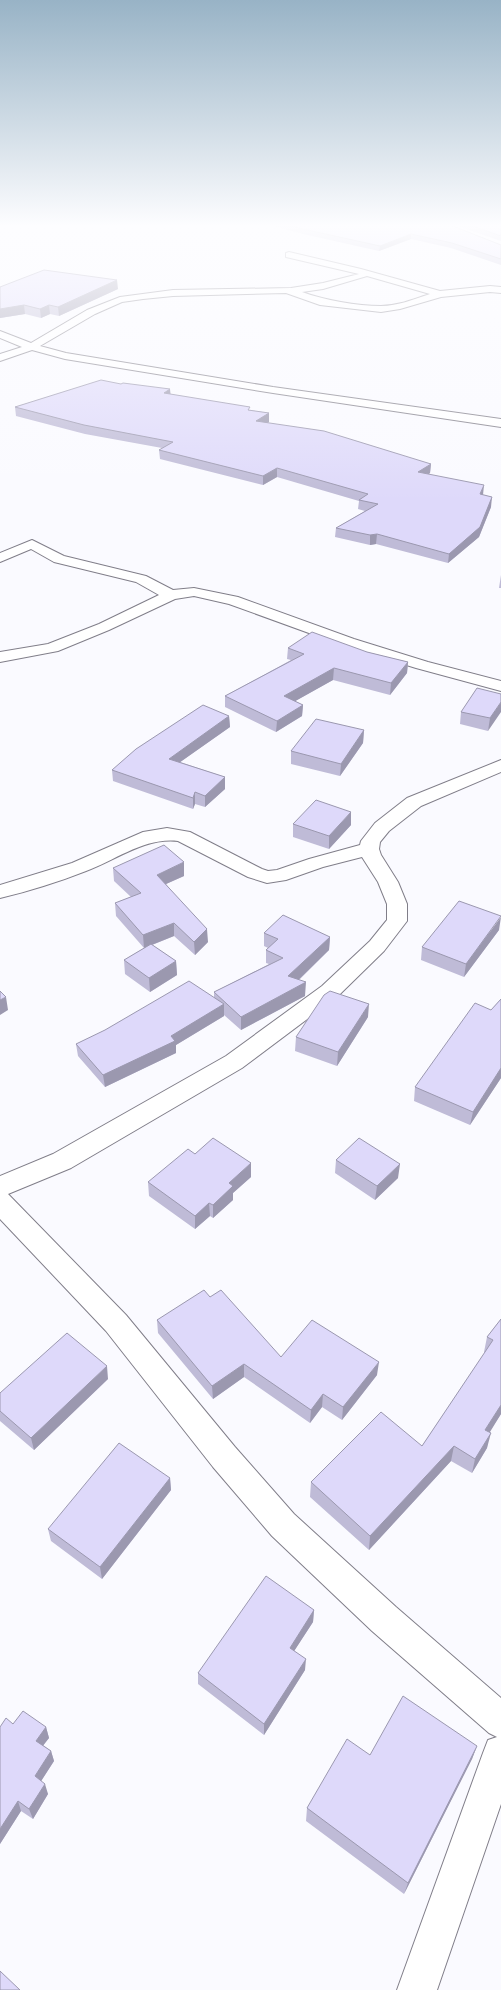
<svg xmlns="http://www.w3.org/2000/svg" width="501" height="1990" viewBox="0 0 501 1990" font-family="'Work Sans',sans-serif">
	<style>
		.lines { fill: none; stroke-linecap: round; stroke-linejoin: round }
		.street-casing { stroke: #807e89; stroke-width: 2 }
		.street { fill: #fff; fill-rule: evenodd }
		.wall { fill: #bfbbd7 }
		.shaded-wall { fill: #9b98af }
		.building { fill: #ded9fa; stroke: #9b98af }
	</style>
	<rect width="100%" height="100%" fill="#fafaff"/>
	<g class="lines">
		<defs>
			<path id="street" d="M289,252L361,269L440,291L490,286L501,287V293L490,292L441,297L400,309L381,312L320,305L286,293L173,296L143,299L122,302L95,314L40,346L66,353L273,387L501,419V427L273,393L65,359L32,350L0,361V354L22,347L0,338V331L31,343L87,310L120,297L173,290L291,288L323,283L359,274L286,257V253ZM367,276L430,294C414,299 398,306 381,306C357,306 324,300 302,292L323,289Z
				M32,540L64,556L146,576L173,590L194,588L238,597L354,639L428,662L501,681V691L416,668L342,645L229,604L194,596L175,599L109,630L58,651L0,662V652L48,644L99,624L159,595L136,582L54,562L31,549L0,562V553Z
				M501,760V772L421,806L389,831L380,842L379,849L381,855L398,882L407,904V921L384,951L338,996L242,1068L71,1168L8,1194L126,1315L235,1447L294,1514L396,1607L501,1698V1804L437,1990H397L483,1753L488,1740L497,1737L489,1733L372,1631L272,1536L213,1467L106,1331L0,1219V1176L53,1154L226,1056L322,986L370,941L387,920V904L378,882L362,857L323,867L286,880L267,883L248,877L178,841C145,837 116,860 86,871C58,882 29,891 0,898V885L72,863L143,832L167,828L190,832L262,869L268,871L277,870L309,859L360,845L361,841L375,823L407,798Z"/>
		</defs>
		<use href="#street" class="street-casing"/>
		<use href="#street" class="street"/>
	</g>
	<path class="wall" d="M262,223H445L501,245V265L451,248L411,239L379,251L303,234Z
		M449,223H501V241Z
		M0,287L118,289L59,316L50,314L41,318L25,314L0,318Z
		M121,384L250,410L269,413V422L267,423L431,464L430,473L428,474L483,495L491,507L479,537L448,563L376,544L370,545L335,537L336,528L365,511L358,509L359,501L277,477L263,485L160,459L159,450L162,448L85,434L16,416L15,407Z
		M501,575V588H499Z
		M288,648L367,652L408,662L407,673L390,695L333,680L295,701L303,705L302,716L276,732L225,707V696L291,660L287,659Z
		M501,694L488,731L460,724L461,712Z
		M229,716L230,727L180,762L225,777V789L205,807L195,804L193,809L113,781L112,770Z
		M364,730L363,743L340,776L291,764V751Z
		M293,824L351,825L329,849L293,837Z
		M113,868L184,876L166,884L208,942L195,955L174,936L152,945L176,961L177,975L150,992L125,974L124,960L144,948L116,916L115,903L131,897L114,881Z
		M499,930L464,977L421,960L422,947Z
		M264,933L330,937L329,950L299,980L305,996L241,1030L224,1015V1016L176,1045V1053L105,1087L78,1056L76,1044L214,998V992L269,964L266,963V950L268,948L264,946Z
		M501,999V1078L470,1125L414,1101L415,1087L491,1010Z
		M368,1017L337,1066L295,1051L296,1037Z
		M195,1154L251,1177L233,1193V1200L213,1218L210,1216L195,1229L149,1196L148,1182Z
		M336,1160L398,1178L375,1200L335,1173Z
		M210,1297L281,1357L377,1375L342,1420L322,1407L310,1423L244,1377L213,1399L158,1333L157,1320Z
		M501,1319V1414L489,1432L487,1448L472,1473L451,1461L369,1550L310,1497L311,1482L422,1446L485,1353L484,1352L487,1337Z
		M108,1379L34,1450L0,1421V1393Z
		M170,1478L171,1490L102,1579L51,1541L48,1529Z
		M314,1610L313,1622L294,1651L305,1670L264,1735L198,1684V1673Z
		M13,1724L46,1727L49,1738L43,1745L51,1751L54,1761L41,1781L48,1794L33,1819L21,1811L0,1844Z
		M477,1746L472,1759L404,1894L306,1821L307,1808L370,1755Z"/>
	<path class="shaded-wall" d="M411,234V239L379,251L380,246Z
		M117,280L118,289L59,316L58,307Z
		M24,305L25,314L0,318V309Z
		M49,305L50,314L41,318L40,309Z
		M170,389L171,398L164,393Z
		M269,413V422L256,430V421Z
		M431,464L430,473L417,482L418,472Z
		M277,468V477L263,485V476Z
		M484,485L483,495L478,504L480,494Z
		M492,497L491,507L479,537L448,563L449,554Z
		M377,534L376,544L370,545V535Z
		M408,662L407,673L390,695L391,683Z
		M334,668L333,680L283,708L284,696Z
		M501,702V712L488,731L490,718Z
		M303,705L302,716L276,732L277,721Z
		M229,716L230,727L169,770V759Z
		M364,730L363,743L340,776L341,764Z
		M225,777V789L205,807V796Z
		M195,792V804L193,809V798Z
		M351,812V825L329,849V836Z
		M184,862V876L157,888V875Z
		M501,917L499,930L464,977L466,964Z
		M174,923V936L144,948L143,935Z
		M207,929L208,942L195,955L194,942Z
		M330,937L329,950L288,990V976Z
		M176,961L177,975L150,992L149,978Z
		M306,982L305,996L241,1030V1017Z
		M6,997L8,1010L0,1015V1000Z
		M224,1004V1016L176,1045V1053L105,1087L103,1075Z
		M369,1004L368,1017L337,1066L338,1052Z
		M501,1068V1078L470,1125L473,1112Z
		M251,1163V1177L233,1193V1200L213,1218V1205L229,1183Z
		M400,1164L398,1178L375,1200L377,1186Z
		M209,1203L210,1216L195,1229V1216Z
		M379,1362L377,1375L342,1420L343,1407Z
		M244,1364V1377L213,1399L212,1386Z
		M107,1366L108,1379L34,1450L31,1438Z
		M323,1394L322,1407L310,1423L311,1410Z
		M501,1405V1414L482,1445L485,1430Z
		M491,1433L487,1448L472,1473L475,1459Z
		M454,1446L451,1461L369,1550L370,1536Z
		M170,1478L171,1490L102,1579L100,1567Z
		M314,1610L313,1622L289,1659L290,1648Z
		M306,1659L305,1670L264,1735V1724Z
		M46,1727L49,1738L39,1751L36,1741Z
		M477,1746L472,1759L404,1894L408,1883Z
		M51,1751L54,1761L38,1786L35,1776Z
		M45,1784L48,1794L33,1819L29,1809Z
		M18,1801L21,1811L0,1844V1829Z"/>
	<path class="building" d="M280,223H445L501,245V259L452,243L411,234L380,246L303,229Z
		M464,223H501V236Z
		M44,270L117,280L58,307L49,305L40,309L24,305L0,309V287Z
		M101,380L121,384L123,383L170,389L164,393L250,407L248,410L269,413L256,421L324,431L431,464L418,472L484,485L480,494L492,497L480,527L449,554L377,534L370,535L336,528L378,504L359,500L368,494L277,468L263,476L159,450L173,442L84,425L15,407Z
		M312,632L367,652L408,662L391,683L334,668L284,696L303,705L277,721L225,696L304,654L288,648Z
		M477,688L501,694V702L490,718L461,712Z
		M203,705L229,716L169,759L225,777L205,796L195,792L193,798L112,770L136,749Z
		M316,719L364,730L341,764L291,751Z
		M316,800L351,812L329,836L293,824Z
		M164,845L184,862L157,875L207,929L194,942L174,923L143,935L115,903L141,893L113,868Z
		M459,901L501,916L466,964L422,947Z
		M283,915L330,937L288,976L306,982L241,1017L214,992L283,958L266,950L278,939L264,933Z
		M151,944L176,961L149,978L124,960Z
		M189,981L224,1004L171,1036L175,1041L103,1075L76,1044L105,1030Z
		M0,991L6,997L0,1000Z
		M330,991L369,1004L338,1052L296,1037L324,995Z
		M501,999V1068L473,1112L415,1087L475,1003L491,1010Z
		M213,1138L251,1163L229,1183L233,1186L213,1205L209,1203L195,1216L148,1182L188,1149L195,1154Z
		M359,1138L400,1164L377,1186L336,1160Z
		M204,1290L210,1297L221,1290L281,1357L312,1320L379,1362L343,1407L323,1394L311,1410L244,1364L212,1386L157,1320Z
		M501,1319V1405L485,1430L491,1433L475,1459L454,1446L370,1536L311,1482L381,1412L422,1446L493,1340L487,1337Z
		M67,1333L107,1366L31,1438L0,1411V1393Z
		M119,1443L170,1478L100,1567L48,1529Z
		M266,1576L314,1610L290,1648L306,1659L264,1724L198,1673Z
		M403,1696L477,1746L408,1883L307,1808L347,1739L370,1755Z
		M23,1711L46,1727L36,1741L51,1751L35,1776L45,1784L29,1809L18,1801L0,1829V1727L6,1718L13,1724Z
		M0,1971L20,1990H0Z"/>
	<linearGradient id="sky" x2="0" y2="1"><stop stop-color="#98b3c6"/><stop offset="0.45" stop-color="#fdfdff"/><stop offset="1" stop-color="#fdfdff" stop-opacity="0"/></linearGradient>
	<rect width="501" height="501" fill="url(#sky)"/>
</svg>
